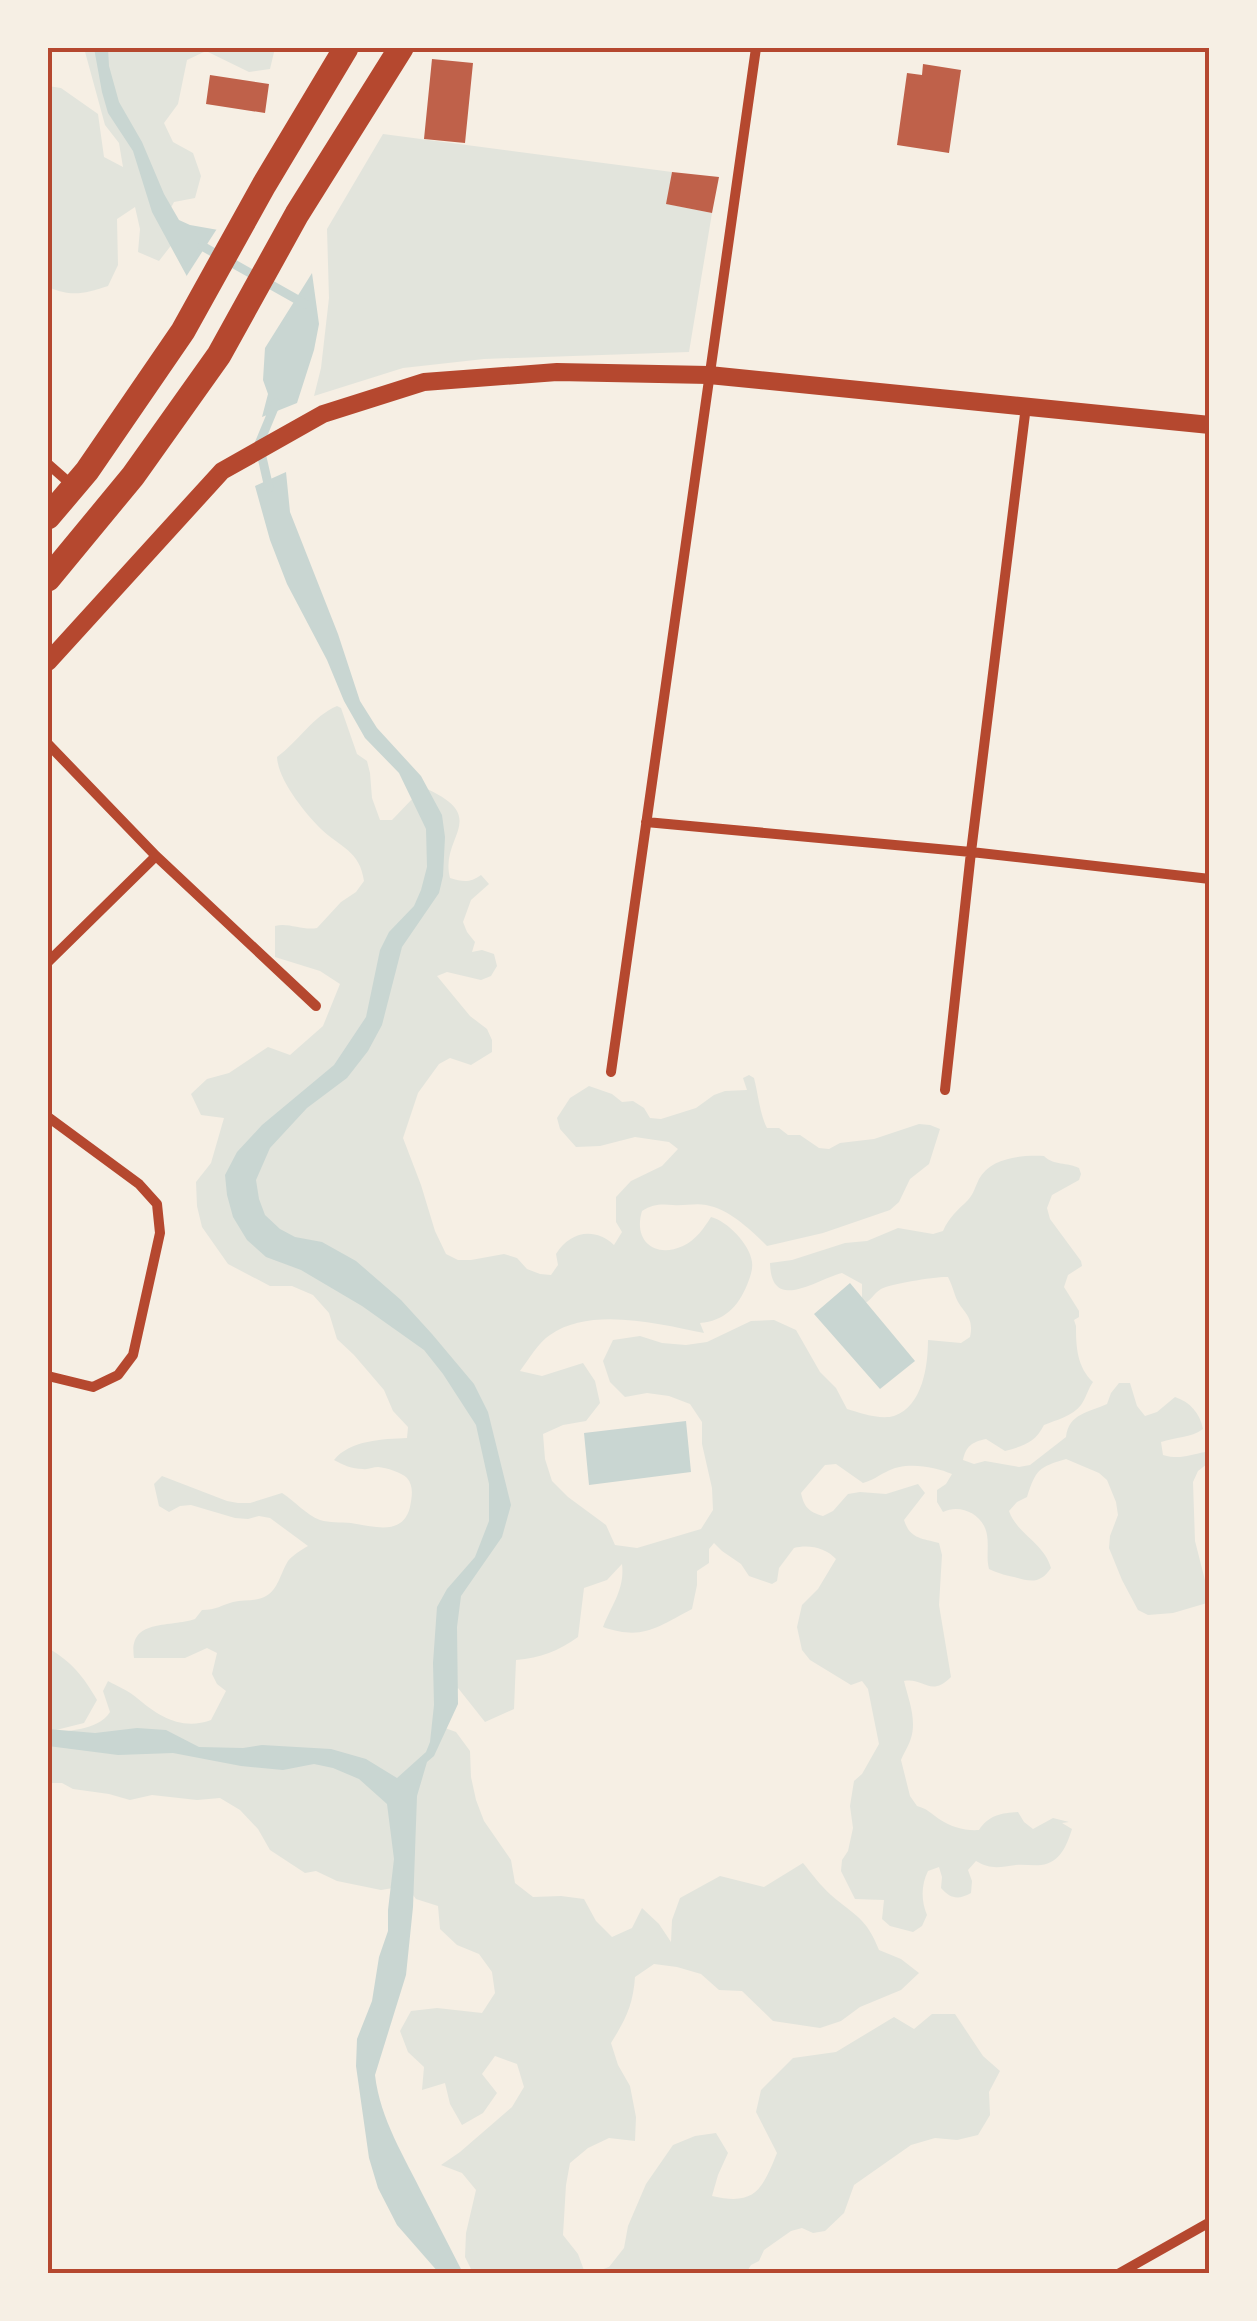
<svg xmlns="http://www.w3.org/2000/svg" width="1257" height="2321" viewBox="0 0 1257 2321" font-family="'IBM Plex Sans',sans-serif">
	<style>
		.green { fill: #e2e4dc }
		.water { fill: #c9d6d2 }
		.pier { fill: #f6efe4 }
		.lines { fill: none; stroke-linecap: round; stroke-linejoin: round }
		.stream { stroke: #c9d6d2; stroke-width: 9 }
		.building { fill: #bf614a }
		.minor { stroke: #b5482f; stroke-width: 10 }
		.tertiary { stroke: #b5482f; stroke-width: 18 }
		.trunk { stroke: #b5482f; stroke-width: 25 }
		.neatline { fill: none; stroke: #b5482f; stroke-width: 4 }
	</style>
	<rect width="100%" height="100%" fill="#f6efe4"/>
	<path class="green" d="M84,48H275L270,69L249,72L206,51L187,60L178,104L164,123L173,142L193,153L201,176L195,198L174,202L164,221L173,243L159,261L138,252L140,229L135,207L117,219L118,265L108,286C84,294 71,297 48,287V256L52,242L48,216V86L61,88L98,114L104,157L123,167L119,143L105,125Z
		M383,134L672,172L667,204L712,213L689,352L484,359L403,368L314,396L321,368L329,298L327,229Z
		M337,706L341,708L357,754L367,761L370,773L372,798L380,820H392L416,795L425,788C492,818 439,836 450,878C463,882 470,883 481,875L489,884L471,900L463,922L467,932L475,942L472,952L482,950L494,954L497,966L491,976L481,980L447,972L437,976L470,1016L487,1029L492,1040V1052L471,1065L450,1058L439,1064L418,1093L403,1138L421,1185L435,1231L446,1254L458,1260H471L504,1254L517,1258L527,1269L540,1274L551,1275L558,1265L556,1254C570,1231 595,1227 614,1245L622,1232L616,1222V1197L631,1181L662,1166L678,1149L669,1142L635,1137L600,1146L576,1147L560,1129L557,1118L570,1098L589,1086L612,1094L622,1102L633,1101L644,1108L650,1118L661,1119L696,1108L714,1095L725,1091L747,1090L743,1078L749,1075L754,1078C758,1093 760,1115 767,1128H779L788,1135H800L819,1148L829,1149L840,1143L874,1139L919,1124L930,1125L940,1129L929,1164L910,1179L899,1202L890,1210L823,1233L767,1246C751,1230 729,1209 706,1205C695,1203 684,1206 673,1205C661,1204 653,1204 642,1211C633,1240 654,1259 683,1246C696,1240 704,1228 711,1217C727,1221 750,1244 752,1262C753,1270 750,1277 747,1285C738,1307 724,1321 700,1323L704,1333C660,1324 590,1306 550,1335C538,1343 529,1359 520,1371L542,1376L583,1363L595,1381L600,1403L586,1421L563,1425L543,1434L545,1459L552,1481L568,1497L606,1525L615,1545L637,1548L701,1529L713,1510L712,1488L702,1444V1422L690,1404L669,1396L647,1393L625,1397L610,1382L603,1361L613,1340L640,1336L662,1343L686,1345L707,1342L751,1321L774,1320L796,1330L820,1372L836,1388L847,1409C860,1413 880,1420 894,1416C923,1406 928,1365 928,1340L961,1343L970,1337C975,1314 961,1313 955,1295C953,1289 951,1283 948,1277C939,1276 888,1284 881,1289C873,1294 871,1301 862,1305V1284L842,1273C817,1279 771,1314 770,1263L792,1260L845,1243L867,1241L898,1228L933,1234L943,1231C949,1217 958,1210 968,1200C974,1193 975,1187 979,1179C991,1157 1022,1155 1044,1156C1054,1166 1067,1162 1079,1168L1081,1174L1079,1180L1052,1195L1047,1208L1050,1219L1081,1261L1082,1266L1068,1275L1064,1287L1079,1311V1317L1074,1320L1076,1326C1076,1347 1077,1367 1093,1382C1088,1389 1086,1398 1081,1405C1073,1416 1056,1420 1044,1425C1035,1443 1023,1446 1005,1451L986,1439C972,1442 966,1446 963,1460L974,1464L985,1461L1019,1467L1030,1465L1066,1437C1069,1413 1088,1413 1107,1404L1111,1393L1119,1383H1130L1137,1406L1145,1416L1157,1412L1175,1397C1190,1402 1200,1413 1203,1429C1191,1438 1175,1437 1161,1442L1163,1455C1180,1460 1189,1455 1205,1452L1207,1464L1198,1471L1193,1482L1195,1541L1208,1592L1207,1603L1173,1613L1148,1615L1138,1610L1122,1580L1109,1548L1110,1536L1118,1515L1116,1502L1107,1480L1099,1473L1066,1459C1039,1467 1036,1469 1027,1497L1017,1502L1009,1511C1017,1534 1044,1543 1051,1568C1040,1584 1031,1582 1014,1577C1004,1575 998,1573 989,1569C986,1557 989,1547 987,1535C984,1515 961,1503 943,1512L937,1502V1490L946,1484L952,1474C934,1466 904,1461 886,1472C877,1476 874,1480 863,1483L836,1464L825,1465L801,1493C804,1507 809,1512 823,1516L833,1511L848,1494L860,1492L886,1494L918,1484L925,1493L904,1520C910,1539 921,1538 939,1543L942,1555L939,1605L951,1677C930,1698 924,1677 904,1681C908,1698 917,1719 911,1738C909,1745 904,1753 901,1760L910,1796L917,1806C928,1809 930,1813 939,1819C951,1827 965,1831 979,1830C989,1815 1001,1813 1018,1812L1024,1822L1033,1829L1053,1818L1069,1822L1062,1823L1072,1829C1067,1845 1060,1863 1041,1865C1033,1866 1024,1864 1016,1865C1000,1867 991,1870 976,1861L968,1870L972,1881L971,1893C958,1900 951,1899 941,1888L942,1877L939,1867L928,1871C921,1885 921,1901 927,1915L922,1926L913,1932L890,1926L882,1919L884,1900L855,1899L841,1871L842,1860L848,1851L853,1828L850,1806L854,1781L862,1774L879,1744L868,1689L862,1681L851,1685L810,1660L802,1650L797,1627L802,1605L818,1589L836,1559C826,1548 809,1544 794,1548L779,1568L777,1581L772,1584L749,1576L741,1564L722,1551L714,1543L709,1549V1563L697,1571V1585L692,1609C657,1627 643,1641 603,1627C612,1604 625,1589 622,1564L607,1580L584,1588L578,1637C558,1651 541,1658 516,1660L514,1709L485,1722L458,1688L434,1724L456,1732L470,1751L471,1777L476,1800L484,1821L511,1860L515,1883L533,1897L561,1896L584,1899L596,1921L612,1937L632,1928L642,1908L659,1924L671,1942L672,1920L680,1898L720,1876L764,1887L803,1863C812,1874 820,1885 831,1895C855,1916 866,1917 879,1950L901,1959L919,1973L901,1990L860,2007L841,2021L820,2028L773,2021L742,1991L719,1990L701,1974L677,1967L654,1964L635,1977C633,2005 626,2019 611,2043L618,2065L630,2086L636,2117L635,2141L609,2138L588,2148L570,2163L566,2185L563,2235L578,2254L585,2273H473L465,2257L466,2233L476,2190L462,2173L441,2165L460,2152L512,2107L524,2087L517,2064L495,2056L482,2074L497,2093L483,2113L462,2125L450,2104L445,2083L422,2090L424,2067L408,2052L400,2031L411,2011L437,2008L482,2013L495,1993L492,1972L479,1954L457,1945L440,1929L438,1906L416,1899L403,1882L393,1888L381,1890L337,1881L316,1871L305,1873L270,1850L258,1829L240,1810L220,1798L197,1800L152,1795L130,1800L109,1794L73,1789L62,1783H48V1737C68,1727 96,1733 110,1712L103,1691L108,1681C117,1686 129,1691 137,1698C158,1716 182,1731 211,1720L226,1691L217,1684L212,1674L217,1653L207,1648L185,1658H134C128,1618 168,1628 195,1619L202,1610C216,1610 222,1605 233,1602C244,1599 256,1602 266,1596C278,1590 281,1572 288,1561C293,1555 301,1550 308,1546L270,1518L259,1516L248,1519L235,1518L191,1505L180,1506L169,1512L159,1506L154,1484L162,1476L227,1501L238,1503H250L282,1493C295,1501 306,1515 320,1520C329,1523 341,1522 351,1523C372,1526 403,1537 410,1507C412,1497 414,1486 407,1478C401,1472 387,1468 378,1467C373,1467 368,1470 363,1469C352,1469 343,1465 334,1460C350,1440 383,1439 407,1438L408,1427L393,1411L384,1390L354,1355L337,1339L329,1313L313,1295L292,1286H270L228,1264L202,1227L197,1206L196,1182L211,1163L224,1118L201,1115L191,1094L207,1079L229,1073L268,1047L290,1055L323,1026L340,984L320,971L275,957V926C288,922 303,931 317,928L341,902L356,892L364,881C360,851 340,847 321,829C305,813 278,780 277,757C298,742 313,716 337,706Z
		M48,1648C72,1662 83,1676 97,1700L84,1723L48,1732Z
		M932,2014H955L983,2056L1000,2071L989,2092L990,2115L978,2135L957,2140L935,2138L911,2145L854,2185L844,2213L825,2231L813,2233L802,2228L791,2231L764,2250L759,2261L751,2265L746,2273H592L609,2267L624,2248L628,2226L646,2184L673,2145L695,2136L716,2133L728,2153L718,2175L712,2196C755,2206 762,2190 777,2153L756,2112L761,2090L793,2058L836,2052L894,2017L914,2029Z"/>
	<path class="water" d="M94,48H108L109,66L119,102L142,142L164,194L179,220L190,225L224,231L190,282L152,212L133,151L108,113L102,92Z
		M312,273L319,324L314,350L297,403L262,417L268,394L263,380L265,348Z
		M286,472L290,512L338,634L360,701L377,728L421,776L442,815L445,837L443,876L439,893L402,947L382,1025L368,1051L347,1078L307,1108L270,1148L256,1180L259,1199L265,1215L280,1229L295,1237L322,1242L356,1261L401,1300L432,1334L474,1384L488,1412L511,1505L502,1537L461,1596L457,1627L458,1704L434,1756L427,1762L417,1796L413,1907L406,1975L375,2075C380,2119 405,2158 424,2197C437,2222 450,2248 463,2273H439L397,2225L378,2188L369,2158L356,2066L357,2039L372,2001L379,1957L388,1931V1910L394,1859L387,1804L359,1779L333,1768L314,1764L283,1770L241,1766L173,1753L118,1755L48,1746V1729L95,1733L137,1728L166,1730L199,1747L243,1748L262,1745L331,1749L366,1759L397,1778L426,1752L430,1742L434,1705L433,1663L437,1607L447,1589L475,1557L489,1521V1484L476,1425L443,1374L424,1350L362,1306L301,1270L266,1257L247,1240L233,1217L227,1195L225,1175L237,1152L262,1125L334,1065L366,1017L380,950L389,932L414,906L421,890L427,867L426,829L399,773L365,738L344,701L327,660L287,584L270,540L255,486Z
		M850,1283L915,1361L880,1389L814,1314Z
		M686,1421L691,1472L589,1485L584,1433Z"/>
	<path class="pier" d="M220,224L228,227L229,233L194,285L188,286L184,280Z"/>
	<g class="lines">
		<path class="stream" d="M202,246L305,304
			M269,488L259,444L276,403"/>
	</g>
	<path class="building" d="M432,59L473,63L465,143L424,139Z
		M923,64L961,70L949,153L897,145L907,73L922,75Z
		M210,75L269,84L265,113L206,104Z
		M672,172L719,177L712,213L666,204Z"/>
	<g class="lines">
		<path class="minor" d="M48,464L73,486
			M48,744L156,856L316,1006
			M646,822L971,852L1210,879
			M48,962L156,856
			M611,1072L756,48
			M945,1090L971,852L1026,406
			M48,1117L139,1184L157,1204L160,1233L133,1355L118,1375L93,1387L48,1376
			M1118,2274L1210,2222"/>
		<path class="tertiary" d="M48,662L222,471L323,414L424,382L557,372L709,375L1210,425"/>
		<path class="trunk" d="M48,517L87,471L183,331L264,185L346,48
			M48,579L133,476L219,355L297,214L401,48"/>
	</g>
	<rect width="1257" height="2321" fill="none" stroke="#f6efe4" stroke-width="100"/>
	<rect x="50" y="50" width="1157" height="2221" class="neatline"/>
</svg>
